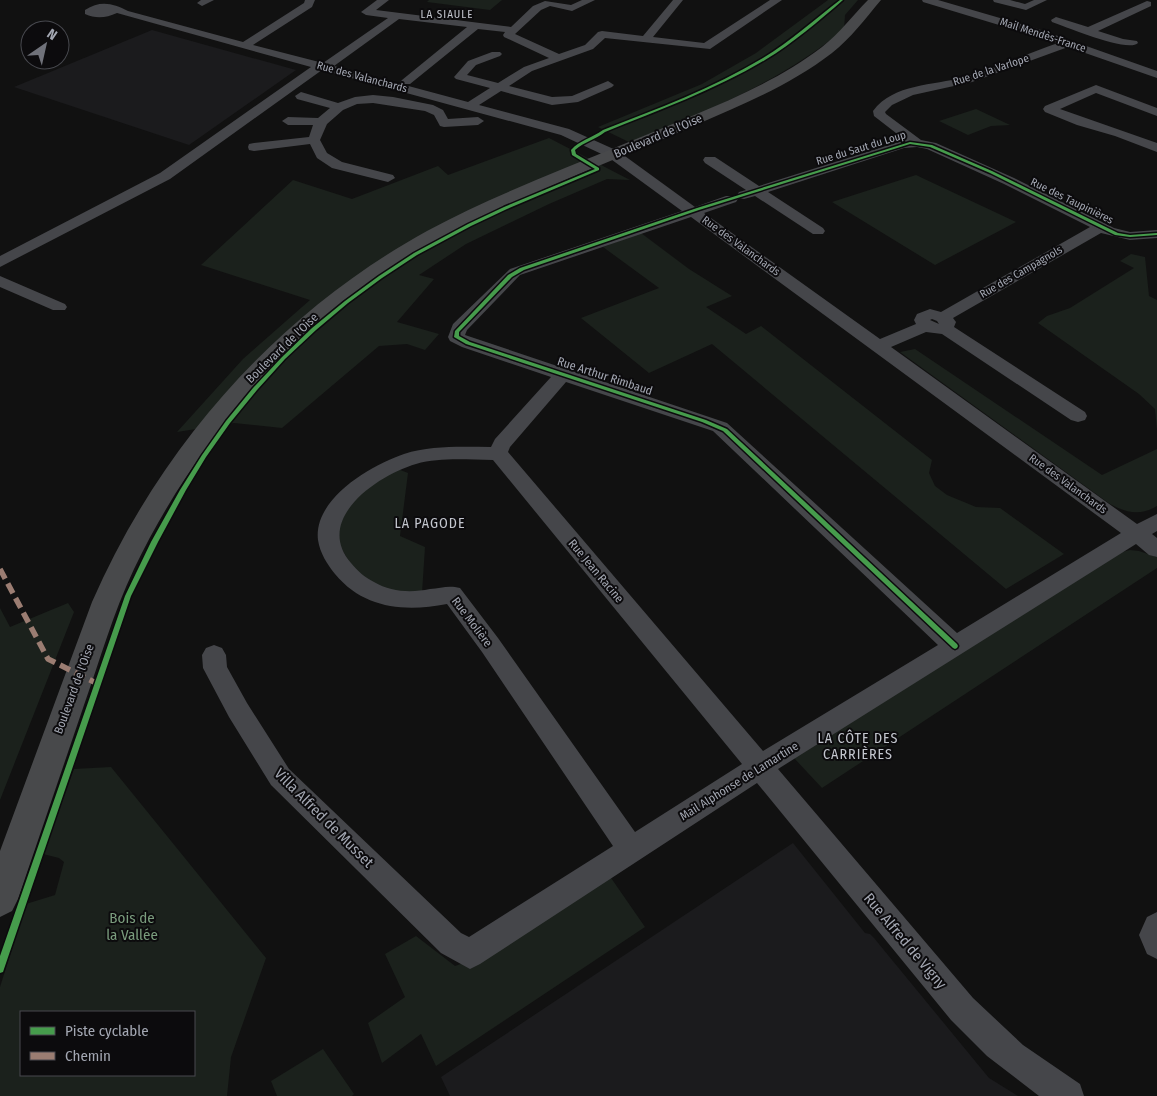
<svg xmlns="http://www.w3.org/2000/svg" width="1157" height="1096" viewBox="0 0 1157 1096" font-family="'Fira Sans Condensed',sans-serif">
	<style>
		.built { fill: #1b1b1d }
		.green { fill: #1b211c; fill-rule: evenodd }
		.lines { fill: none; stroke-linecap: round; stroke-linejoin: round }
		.minor { fill: #45464a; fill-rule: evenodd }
		.major { fill: #48494b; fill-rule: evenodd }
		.quiet { stroke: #9b7d72; stroke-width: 5.5; stroke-dasharray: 11 5.5; stroke-linecap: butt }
		.cycleway-casing { stroke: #0c0b0d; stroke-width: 3 }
		.cycleway { fill: #469c4c; fill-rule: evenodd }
		.labels { text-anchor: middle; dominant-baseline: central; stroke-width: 4; stroke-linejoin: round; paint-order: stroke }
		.far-neighbourhood-label { font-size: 11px; letter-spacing: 1px; fill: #c3c6ce; stroke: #0c0b0d }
		.far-street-label { font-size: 11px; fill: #a3a7b2; stroke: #0c0b0d }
		.street-label { font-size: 12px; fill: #a3a7b2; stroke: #0c0b0d }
		.neighbourhood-label { font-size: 14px; letter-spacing: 1px; fill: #c3c6ce; stroke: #0c0b0d }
		.near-street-label { font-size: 15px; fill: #a3a7b2; stroke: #0c0b0d }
		.near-park-label { font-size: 15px; fill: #7a9c7d; stroke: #0c0b0d }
	</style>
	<rect width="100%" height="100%" fill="#111"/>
	<path class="built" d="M152,30L296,70L189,145L14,87Z
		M793,843L865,933L870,934L874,938L989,1078L1018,1096H450L441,1077Z"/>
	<path class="green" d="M429,0H502L490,10L427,2Z
		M828,0H858L845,15L844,29C781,82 706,111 631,143L598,127L702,84L756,53Z
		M976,109L1010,125L991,126L968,135L939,121Z
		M549,138L630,180L607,179L549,204L466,244L419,275L434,279L397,322L439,334L425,350L407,344L379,346L282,428L234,423L177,432L243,359L310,300L201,265L293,180L352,199L438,166L448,175Z
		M916,175L1016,222L935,265L832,202Z
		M641,233L689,269L732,296L706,307L746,334L761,326L932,460L929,473L935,486L947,495L976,507L1000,508L1064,554L1006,589L712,344L649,373L581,318L659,288L603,247Z
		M1131,254L1145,257L1149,296L1157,300V430L1155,409L1139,394L1038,323L1047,316L1070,308L1134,268L1120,261Z
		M915,349L1102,475L1157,449V506C1140,516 1127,513 1110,504L900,352Z
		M395,468L408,473L400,536L425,547L422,593L393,592L358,577L336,539L348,501Z
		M1130,550L1139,551L1157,557V568L822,788L794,758L1122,552Z
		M68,603L74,612L0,800V608L10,627Z
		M111,767L266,958L231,1057L227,1096H0V987L26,904L55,895L64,862L59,858L43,854L74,769ZM21,1012H194V1075H21Z
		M609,875L645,927L436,1066L421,1034L382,1063L368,1023L405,997L385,954L416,936L455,966L469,961Z
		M323,1049L354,1094L352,1096H277L271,1081Z"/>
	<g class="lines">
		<path class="minor" d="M201,0H214L202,6L197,3Z
			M305,0H315L312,7L253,45L323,63L388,18L366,15L361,12L377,0H389L376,10L511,27L533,6L545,1L571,5L582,0H595L572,11L550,6L541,10L515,34L559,54L585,45L598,32L602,31L643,36L673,0H683L653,37L704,43L770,0H782L710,49L605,38L593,49L532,71L509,86L552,97L572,96L608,81L614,85L612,87L578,102L552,105L501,91L479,105L569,129L618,151L695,207L726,196H736L738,199L736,202L704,213L880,339L916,324L914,320L917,314L930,309L941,312L1090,227L1004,184L927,149L917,147L904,148L768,192L823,228L825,231L823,234H813L755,196L744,199L739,198L737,195L739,192L746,190L705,163L703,160L705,157H715L759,186L905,140L874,116L873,111C894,83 933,86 964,77C996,68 1026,54 1058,43L923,2L922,0H938L1038,29L1157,71V78L1068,47L972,82L913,95L892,105L885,112L886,114L921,140L936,143L1014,178L1114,228L1130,232L1157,230V238L1130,240L1101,233L953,318L956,322L954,327L1085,412L1087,416L1085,420L1078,422L1071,420L942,334L926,332L891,347L1137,524L1157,514V531L1152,534L1157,538V557L1149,555L1136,544L778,769L973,998L1023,1045L1080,1084L1084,1096H1039L987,1056L951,1020L757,783L480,964L470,969L441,953L271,785L229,717L203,668L202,655L206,648L214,645L222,648L226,655L227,667L247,703L289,769L461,933L469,937L613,846L482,652L447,604C405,612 364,609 335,574C327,564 320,553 318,540C313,499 371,465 404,454C432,445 462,447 491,447L495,439L551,377L462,347L450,341L448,337L453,324L510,269L682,211L608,157L561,135L322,70L170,179L0,267V256L160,173L311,67L117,13C106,18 96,19 85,14V10C100,0 113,3 128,11L243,42L304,3ZM399,19L467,27L402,80L400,82L402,84H410L478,29L505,32L503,35L504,37L549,58L524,67L498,83L467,75L476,65L500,56L502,54L500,52H492L468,61L454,77L456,79L490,88L468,102L334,66ZM691,217L1121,533L957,633L727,423L465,335L467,330L520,275ZM932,319L937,321L939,324L930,320ZM566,382L713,431L938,645L763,751L508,452L510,447ZM493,460L742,764L635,832L498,638L460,588C449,585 441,588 430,589C411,593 391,592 374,582C364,577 358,571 351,563C313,519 378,475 416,464C441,457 468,460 493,460Z
			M993,0H1010L1025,4L1034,0H1047L1026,10L994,2Z
			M1147,1L1151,2V6L1098,31L1123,39L1137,41L1138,43C1128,53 1067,27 1052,22L1051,20L1056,17L1088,27Z
			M1096,85L1157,108V116L1096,93L1060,109L1157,143V152L1115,136L1077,125L1045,112L1043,109L1045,106Z
			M301,92L338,103L355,97L373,95L393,97L433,105L443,110L448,119L478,117L484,121L478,125L444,127L440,126L434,115L425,111L373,103L357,104L343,110L327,124L320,140L327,153L342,162L393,175L395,178L388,182L332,168L317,158L310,144L254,151L249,150L248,147L249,144L254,143L309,137L313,125H288L282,121L288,117L318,118L330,108L297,99L295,96Z
			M0,276L65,304L67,307L65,310H53L0,287Z
			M1157,912V959L1147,954L1139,935L1147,917Z"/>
		<path class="major" d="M868,0H881C865,19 851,38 832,53C792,84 744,104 698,124C645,147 592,168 540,191C506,206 471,221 439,239C306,316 200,431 134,569C113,613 100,660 84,705C62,770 40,834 18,899L12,911L0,917V851L92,602C160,446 278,313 427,231C471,207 519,187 565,168C608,151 650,133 692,116C737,97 783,77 822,47C840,33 852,16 868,0Z"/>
		<path class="quiet" d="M0,569L48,659L98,684"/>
		<defs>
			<path id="cycleway" d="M840,0H843C819,21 793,43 765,60C715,90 659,110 605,132C596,139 584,142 575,150L576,154L599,168V170L507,209L471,226L417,255L382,278L348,303L316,330L285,359L257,390L230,423L206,457L186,490L158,542L131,596L4,969L3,972L0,973V956L125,596L151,542L180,490L202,455L226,421L253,388L282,357L312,328L345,301L379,276L414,253L468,224L504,207L595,169L572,155L571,150C580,140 592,138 603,130C657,109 713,88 763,58C791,41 815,19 840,0Z
				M910,142L932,145L992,171L1118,233L1130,235L1157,233V235L1130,237L1115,235L990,173L930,147L910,144L699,210L524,270L512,277L459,332V336L470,342L706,420L727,429L957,644L958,646L957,648L955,649L953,648L723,431L702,422L466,344L454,337L455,331L508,275L520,268L697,208Z"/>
		</defs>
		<use href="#cycleway" class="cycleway-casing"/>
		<use href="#cycleway" class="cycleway"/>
	</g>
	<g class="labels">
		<g class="far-neighbourhood-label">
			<text x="447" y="14">LA SIAULE</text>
		</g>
		<g class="far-street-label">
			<text transform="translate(1043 35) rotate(18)">Mail Mendès-France</text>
			<text transform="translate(991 70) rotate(-18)">Rue de la Varlope</text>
			<text transform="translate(362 77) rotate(15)">Rue des Valanchards</text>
			<text transform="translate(861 148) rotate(-17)">Rue du Saut du Loup</text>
			<text transform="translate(1072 201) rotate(26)">Rue des Taupinières</text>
			<text transform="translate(741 246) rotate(36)">Rue des Valanchards</text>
			<text transform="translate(1021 272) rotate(-30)">Rue des Campagnols</text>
			<text transform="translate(1068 484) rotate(36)">Rue des Valanchards</text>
		</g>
		<g class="street-label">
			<text transform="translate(658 136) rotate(-23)">Boulevard de l'Oise</text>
			<text transform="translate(282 348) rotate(-44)">Boulevard de l'Oise</text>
			<text transform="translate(605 376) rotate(18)">Rue Arthur Rimbaud</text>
			<text transform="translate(596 571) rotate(50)">Rue Jean Racine</text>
			<text transform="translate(472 622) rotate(53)">Rue Molière</text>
			<text transform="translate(74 689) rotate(-70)">Boulevard de l'Oise</text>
			<text transform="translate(739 781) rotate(-32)">Mail Alphonse de Lamartine</text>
		</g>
		<g class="neighbourhood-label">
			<text x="430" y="523">LA PAGODE</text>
			<text x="858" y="738">LA CÔTE DES<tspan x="858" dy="16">CARRIÈRES</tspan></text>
		</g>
		<g class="near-street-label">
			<text transform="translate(324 818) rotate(45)">Villa Alfred de Musset</text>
			<text transform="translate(905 941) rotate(50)">Rue Alfred de Vigny</text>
		</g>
		<g class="near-park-label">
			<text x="132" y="918">Bois de<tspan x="132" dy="17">la Vallée</tspan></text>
		</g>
	</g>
	<rect x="20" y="1011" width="175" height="65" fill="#0c0b0d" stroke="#48494f"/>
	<rect x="30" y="1027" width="25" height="8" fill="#469c4c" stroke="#48494f"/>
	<text x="65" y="1036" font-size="15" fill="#a3a7b2">Piste cyclable</text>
	<rect x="30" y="1052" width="25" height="8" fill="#9b7d72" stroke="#48494f"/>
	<text x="65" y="1061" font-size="15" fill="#a3a7b2">Chemin</text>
	<g transform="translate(45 45) rotate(34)"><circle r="24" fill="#0c0b0d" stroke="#48494f"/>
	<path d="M0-4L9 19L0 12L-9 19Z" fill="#70727a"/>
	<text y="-8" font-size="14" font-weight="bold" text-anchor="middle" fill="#a3a7b2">N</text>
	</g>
</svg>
